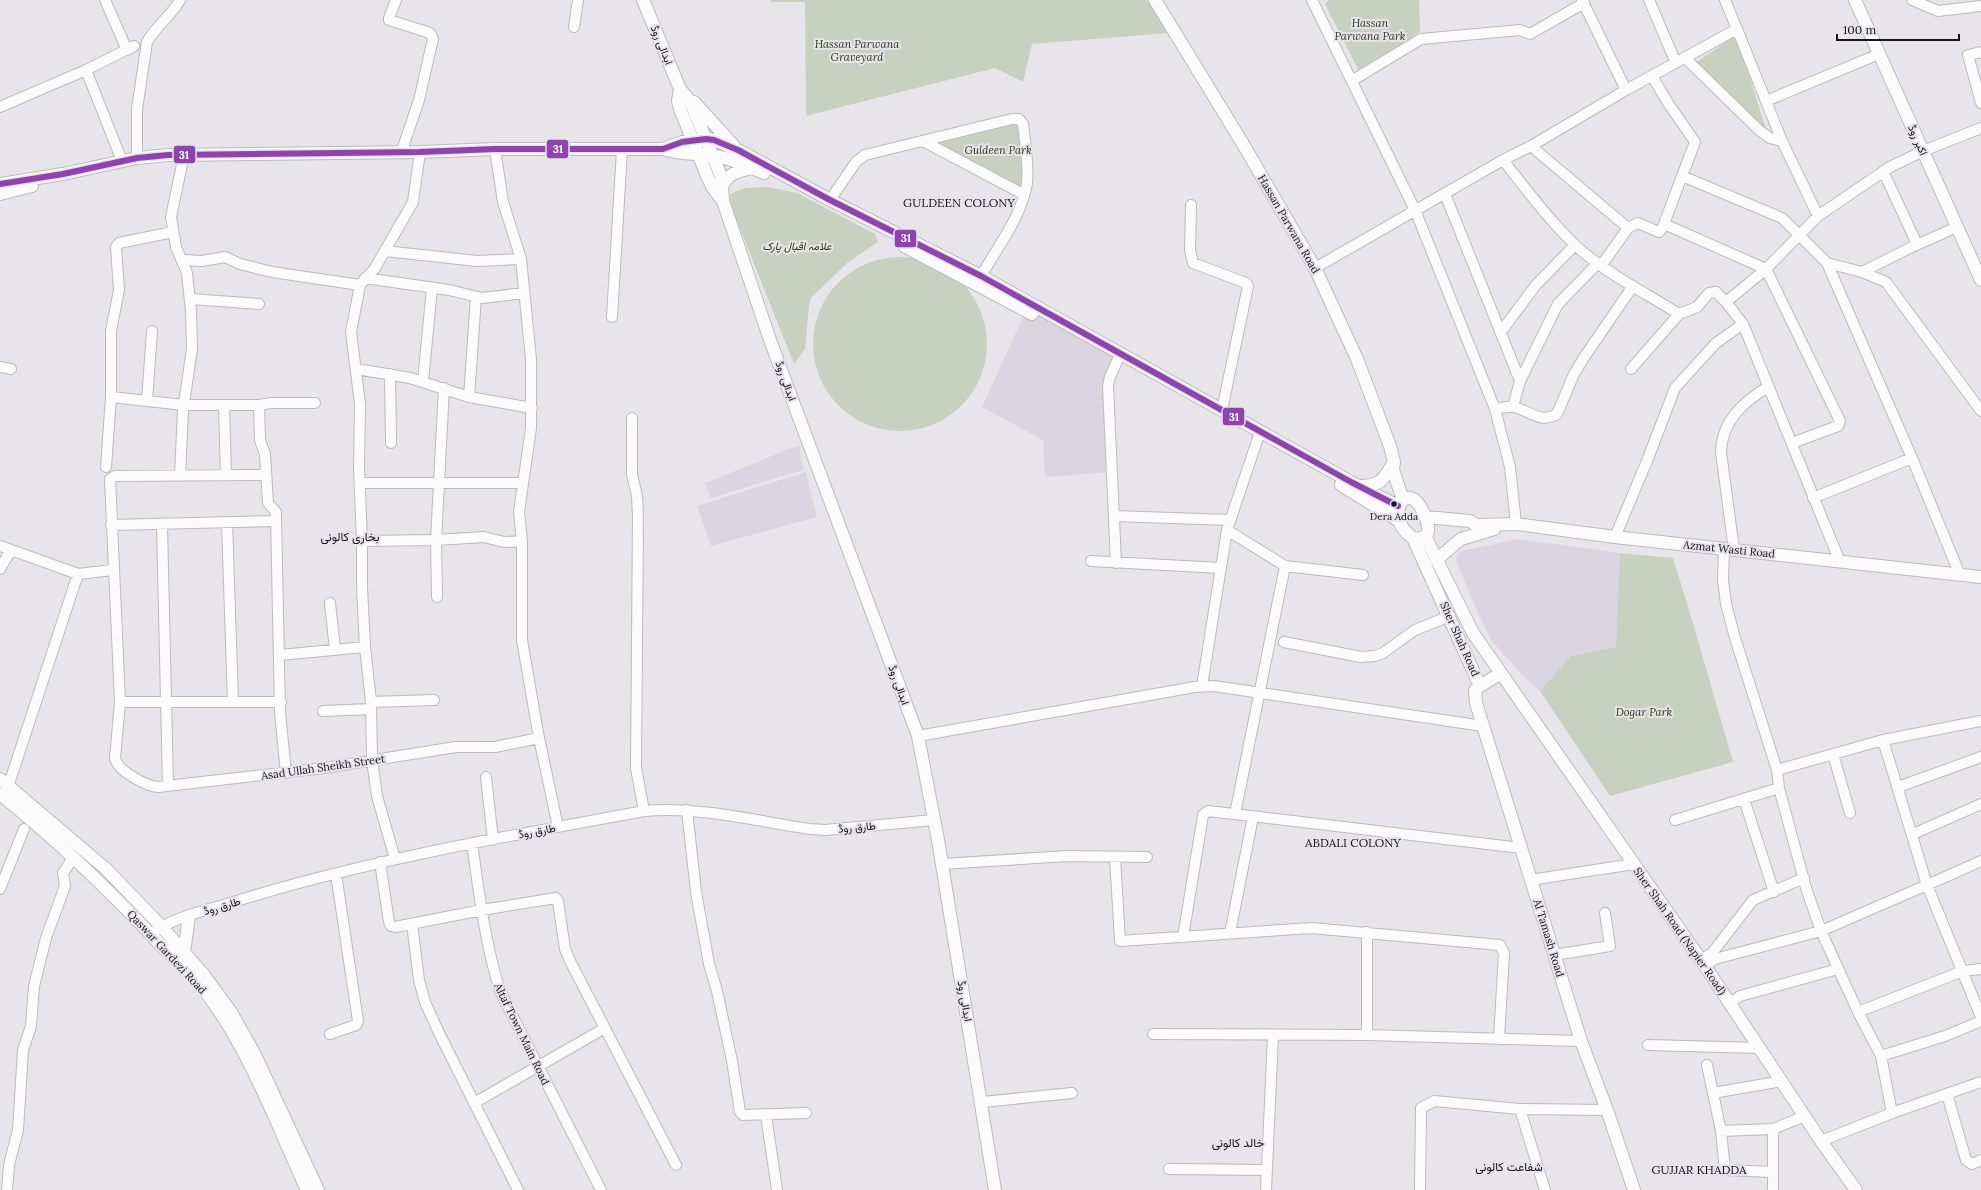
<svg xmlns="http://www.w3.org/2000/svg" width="1981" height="1190" viewBox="0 0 1981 1190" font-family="Lora,Vazirmatn,serif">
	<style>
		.built { fill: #dbd5e1 }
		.green { fill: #c8d1bf }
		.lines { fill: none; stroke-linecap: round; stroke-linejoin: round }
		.minor-casing { stroke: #bdbabf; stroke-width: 12 }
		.major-casing { stroke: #bdbabf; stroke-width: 14 }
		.minor { stroke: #fbfbfc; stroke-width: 10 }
		.major { stroke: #fbfbfc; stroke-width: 12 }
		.bus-1-casing { stroke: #e7e2ec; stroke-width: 9 }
		.bus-1 { stroke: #8e44ad; stroke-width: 6 }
		.bus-dot { fill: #161417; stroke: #e7e2ec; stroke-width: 1.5 }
		.labels { text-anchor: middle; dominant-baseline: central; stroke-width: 4; stroke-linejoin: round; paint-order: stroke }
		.bus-label { font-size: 10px; fill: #161417; stroke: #e7e2ec }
		.park-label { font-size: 11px; font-style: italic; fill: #2c3d0e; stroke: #e7e2ec }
		.street-label { font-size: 11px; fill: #161417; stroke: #e7e2ec }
		.neighbourhood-label { font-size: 12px; fill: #161417; stroke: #e7e2ec }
		.line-badge { stroke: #e7e2ec; stroke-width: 1.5 }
		.badge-label { font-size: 11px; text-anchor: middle; font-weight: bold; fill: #fff }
	</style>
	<rect width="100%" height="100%" fill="#e7e4ea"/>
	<path class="built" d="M1029,304L1120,356L1108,386L1112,472L1045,477L1043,440L982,407Z
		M799,445L803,470L711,498L705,483Z
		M806,472L817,517L711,546L697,506Z
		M1517,539L1620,553L1616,647L1571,656L1540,691L1527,680L1491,640L1478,613L1456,561L1458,554L1462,551Z"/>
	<path class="green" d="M771,0H1147L1168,33L1032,44L1023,82L995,68L806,116L805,2H771Z
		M1329,0H1419L1420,32L1359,71L1325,4Z
		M1736,35L1767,132L1697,62Z
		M1012,119L1023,124V194L923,141Z
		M768,187L797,193L875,234L878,242L847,263L811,298L809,306L805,349L794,364L731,206L730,194L745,188Z
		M813 344a87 87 0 1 1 174 0a87 87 0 1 1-174 0Z
		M1620,553L1673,558L1695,630L1733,762L1610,796L1540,691L1571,656L1616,647Z"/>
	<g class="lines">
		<defs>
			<path id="minor" d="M105,0L127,50
				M396,0L389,18V20L430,33L433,39L419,100L401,153
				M1312,0L1415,210L1495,409L1510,467L1516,524
				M1582,0L1626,90
				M1649,0L1676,63
				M1725,0L1737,29
				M1912,0L1938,11L1981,6
				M574,27L578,0
				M1981,52L1968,55L1981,103
				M1685,58L1760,131L1770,138L1782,141
				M86,70L122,161
				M1652,76L1668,103L1695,142L1682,176L1782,218L1827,263L1862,272L1886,282L1981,411
				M1353,80L1421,39L1520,30L1530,34L1584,3
				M1766,101L1879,54
				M0,107L86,70L134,46
				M923,141L1023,194
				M1531,146L1628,228L1638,223L1659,232L1665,225
				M495,149L503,202L521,259L531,359V428L519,512L522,541V640L539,738L558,827
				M137,158V109L147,42C156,26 171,16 180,0
				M1503,160C1526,189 1548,219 1574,244C1605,273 1644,292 1679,314L1631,369
				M1883,171L1917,244
				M1682,176L1664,224L1766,269L1840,421L1838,426L1792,443
				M1445,194L1520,381
				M830,200L856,162L865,155L1012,119H1019L1023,124C1025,141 1029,166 1027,183C1022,216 997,248 981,276
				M1191,205L1190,250L1193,263L1246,283L1248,286L1222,410
				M385,251L477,261L521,259
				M182,260L202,261L225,257L240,264L272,272L360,285
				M1827,263L1912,458
				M1601,266L1628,228
				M1315,268L1503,160L1531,146L1626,90L1737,29L1782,141L1818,216
				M1862,272L1912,247L1957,227
				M365,278L449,290L482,298L524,293
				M191,299L259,304
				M1726,302L1766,269L1818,216L1890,167L1923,151L1981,128
				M1679,314L1697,307L1709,293L1716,292L1726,302L1743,324L1840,562
				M612,317L622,150
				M1501,332L1535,286L1575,245
				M0,367L11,369
				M357,369L410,378L469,397L532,408
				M390,374L391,443
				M423,381L432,288
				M111,397L184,405H259L271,403H315
				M469,397L476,297
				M147,401L152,331
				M224,405L226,475
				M259,405L260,440L265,454L268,503L276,512V516L280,712L286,773
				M1513,407L1520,381L1554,312L1558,304L1598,263
				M1495,409C1500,408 1508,406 1514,407C1530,411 1541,424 1557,414L1574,374L1585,356L1633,286
				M632,418V475L637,496L638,516L636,768L644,811
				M106,467L111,397V331L119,290L116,247L119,243L173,232
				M266,475L115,476L110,479L120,702L115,758C117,770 145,786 158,787L324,768L456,747H495L539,738
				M180,476L183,410L192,349L191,311L187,273L176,247L171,217L184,155
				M360,483H523
				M1813,498L1912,458L1960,575
				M1114,516L1230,520
				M227,523L233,702
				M111,525L276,521
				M162,525L168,786
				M1227,530L1285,566L1363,575
				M1615,537L1647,461L1675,388L1716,343L1743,324
				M362,541L436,540L484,537L504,542L522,541
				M0,546L78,574L113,570
				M1724,549L1723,580L1726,604L1735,638L1777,770L1779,788L1806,888L1821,931L1858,1012L1881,1056L1892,1113
				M1734,550L1721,452C1722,421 1743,402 1768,387
				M1091,561L1221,568
				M1116,563L1108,386L1110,377L1118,359
				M0,569L11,550
				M437,597L436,540L444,388
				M330,603L335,650
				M1284,642L1361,657L1375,656L1383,653L1415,630L1450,616
				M280,655L365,647
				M1202,686L1227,530L1258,438
				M120,702H281
				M371,702L434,700
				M323,711L371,709
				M918,736L1195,687L1214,686L1483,726
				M1883,740L1981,721
				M1833,754L1850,813
				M1777,770L1883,740L1927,885L1981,861
				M486,777L493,840
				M8,787L78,574
				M1898,787L1981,757
				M1744,799L1774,892
				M687,810L696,892L709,964L717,991L732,1061L740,1112L743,1115L806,1113
				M1235,814L1285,566
				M1675,820L1779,788
				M1913,834L1981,804
				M472,843C479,893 485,943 500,991L601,1190
				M1115,857L1120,941L1311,928L1500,945L1504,953L1499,1039
				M395,859L377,796L372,760L371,702L365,647L362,587V541L359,468L360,404L351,332L360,285L375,268L413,202L420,152
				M380,862L389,922L391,926L395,927L482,910L556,898L558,901L565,949L571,963L676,1165
				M942,864L1067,856L1147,857
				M1530,880L1634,864
				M0,889L24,829
				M412,924L419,980L425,1002L439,1033L518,1190
				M1367,932V1035
				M1230,933L1253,817
				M151,934C176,915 213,909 243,899C374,859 509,836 644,811C697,806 757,821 810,829L825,830L934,820
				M1183,937L1203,815L1208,811L1521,848
				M1554,955L1610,946L1605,913
				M1701,960L1712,953L1753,900L1804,878
				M1705,966L1715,959L1821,931L1927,885L1981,1017
				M1730,1003L1740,996L1838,969
				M1858,1012L1963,971L1981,969
				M330,1034L356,1025L358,1021L336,874
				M1153,1034L1367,1035L1581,1041
				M1648,1045L1760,1048
				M1881,1056L1945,1036L1981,1021
				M1707,1065L1721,1131L1773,1129
				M1713,1093L1782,1081
				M1947,1094L1966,1160L1972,1164L1981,1160
				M982,1102L1072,1093
				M474,1103L605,1028
				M1520,1109L1545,1190
				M766,1115L777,1190
				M1721,1131L1725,1170L1773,1172
				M1821,1141L1892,1113L1981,1082
				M1169,1169L1267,1170
				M7,1190L9,1165L18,1130L23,1050L31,1026L34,986L46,938L65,886L63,873L73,858
				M1266,1190L1273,1036
				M1420,1190L1421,1108L1434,1101L1520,1109L1607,1110
				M1773,1190V1129L1805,1116"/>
			<path id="major" d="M643,0L680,89L690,101L721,176L723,201L770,340L918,736L938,840L995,1190
				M1155,0L1243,144L1315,268L1357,359L1390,446L1394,462L1393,470L1403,500
				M1855,0L1981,280
				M680,89L678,101L680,109L708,178L713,188L723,201
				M694,102L734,146
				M663,149C681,155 697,153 716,156C733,159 748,166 764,173
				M0,184L63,174L137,158L168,155L420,152L495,149H663L682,142L706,139L714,140L738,150L830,200L981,276L1351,482L1398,506
				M722,187C728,173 738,171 752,168
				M0,194L32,186
				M904,246L1032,314
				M1341,485L1401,522
				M1359,486C1381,486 1383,480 1394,462
				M1426,517L1470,521L1476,525L1516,524L1615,537L1981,577
				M1425,536L1473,633L1705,966L1821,1141L1856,1190
				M1413,538L1419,539L1427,535C1430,528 1427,521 1424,514C1408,475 1381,517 1413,538L1480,686L1501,673
				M1436,560L1461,539L1494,529
				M1480,686L1475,690L1476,703L1581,1041L1607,1110L1634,1190
				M0,779L106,869L161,926L203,974L231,1012L255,1055L318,1190
				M0,794C56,839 108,889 157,941C173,957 191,973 205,991C250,1050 276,1123 307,1190
				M184,953L189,916"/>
		</defs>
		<use href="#minor" class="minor-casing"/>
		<use href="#major" class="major-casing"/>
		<use href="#minor" class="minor"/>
		<use href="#major" class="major"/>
		<defs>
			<path id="bus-1" d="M0,184L63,174L137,158L168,155L420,152L495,149H663L682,142L706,139L714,140L738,150L830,200L981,276L1351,482L1398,506"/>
		</defs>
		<use href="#bus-1" class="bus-1-casing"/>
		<use href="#bus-1" class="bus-1"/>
	</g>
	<circle class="bus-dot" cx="1394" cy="504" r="3.5"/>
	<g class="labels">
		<g class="bus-label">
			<text x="1394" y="516">Dera Adda</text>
		</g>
		<g class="park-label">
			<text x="1370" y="23">Hassan<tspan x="1370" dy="13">Parwana Park</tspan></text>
			<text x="857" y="44">Hassan Parwana<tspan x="857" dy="13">Graveyard</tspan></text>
			<text x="998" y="150">Guldeen Park</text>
			<text x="797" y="246">علامہ اقبال پارک</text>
			<text x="1644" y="712">Dogar Park</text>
		</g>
		<g class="street-label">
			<text transform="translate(662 45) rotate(68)">ابدالی روڈ</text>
			<text transform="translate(1918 140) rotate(66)">اکبر روڈ</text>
			<text transform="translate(1289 224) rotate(60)">Hassan Parwana Road</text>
			<text transform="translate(786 381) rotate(70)">ابدالی روڈ</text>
			<text transform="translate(1729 549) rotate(6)">Azmat Wasti Road</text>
			<text transform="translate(1460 639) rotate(66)">Sher Shah Road</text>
			<text transform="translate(899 685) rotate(70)">ابدالی روڈ</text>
			<text transform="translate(323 767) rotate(-8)">Asad Ullah Sheikh Street</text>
			<text transform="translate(857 827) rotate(-5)">طارق روڈ</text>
			<text transform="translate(537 831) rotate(-11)">طارق روڈ</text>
			<text transform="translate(222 906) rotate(-17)">طارق روڈ</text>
			<text transform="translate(1680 931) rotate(55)">Sher Shah Road (Napier Road)</text>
			<text transform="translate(1549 938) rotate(73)">Al Tamash Road</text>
			<text transform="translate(167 952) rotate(47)">Qaswar Gardezi Road</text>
			<text transform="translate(965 1001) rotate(80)">ابدالی روڈ</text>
			<text transform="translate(522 1034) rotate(64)">Altaf Town Main Road</text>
		</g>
		<g class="neighbourhood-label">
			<text x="959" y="202">GULDEEN COLONY</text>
			<text x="350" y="536">بخاری کالونی</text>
			<text x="1353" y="842">ABDALI COLONY</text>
			<text x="1238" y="1142">خالد کالونی</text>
			<text x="1509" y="1166">شفاعت کالونی</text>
			<text x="1699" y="1169">GUJJAR KHADDA</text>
		</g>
	</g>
	<g class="line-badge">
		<rect x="546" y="139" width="23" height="20" rx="4" fill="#8e44ad"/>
		<rect x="173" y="145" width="23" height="19" rx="4" fill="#8e44ad"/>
		<rect x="894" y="229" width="23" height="19" rx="4" fill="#8e44ad"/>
		<rect x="1222" y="407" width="23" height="19" rx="4" fill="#8e44ad"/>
	</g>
	<g class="badge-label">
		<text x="558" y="153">31</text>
		<text x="184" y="159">31</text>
		<text x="906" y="242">31</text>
		<text x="1234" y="421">31</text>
	</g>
	<path d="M1837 34v6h122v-6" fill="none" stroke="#161417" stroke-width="2"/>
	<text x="1843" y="34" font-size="12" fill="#161417" stroke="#e7e2ec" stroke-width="3" paint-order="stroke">100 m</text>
</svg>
